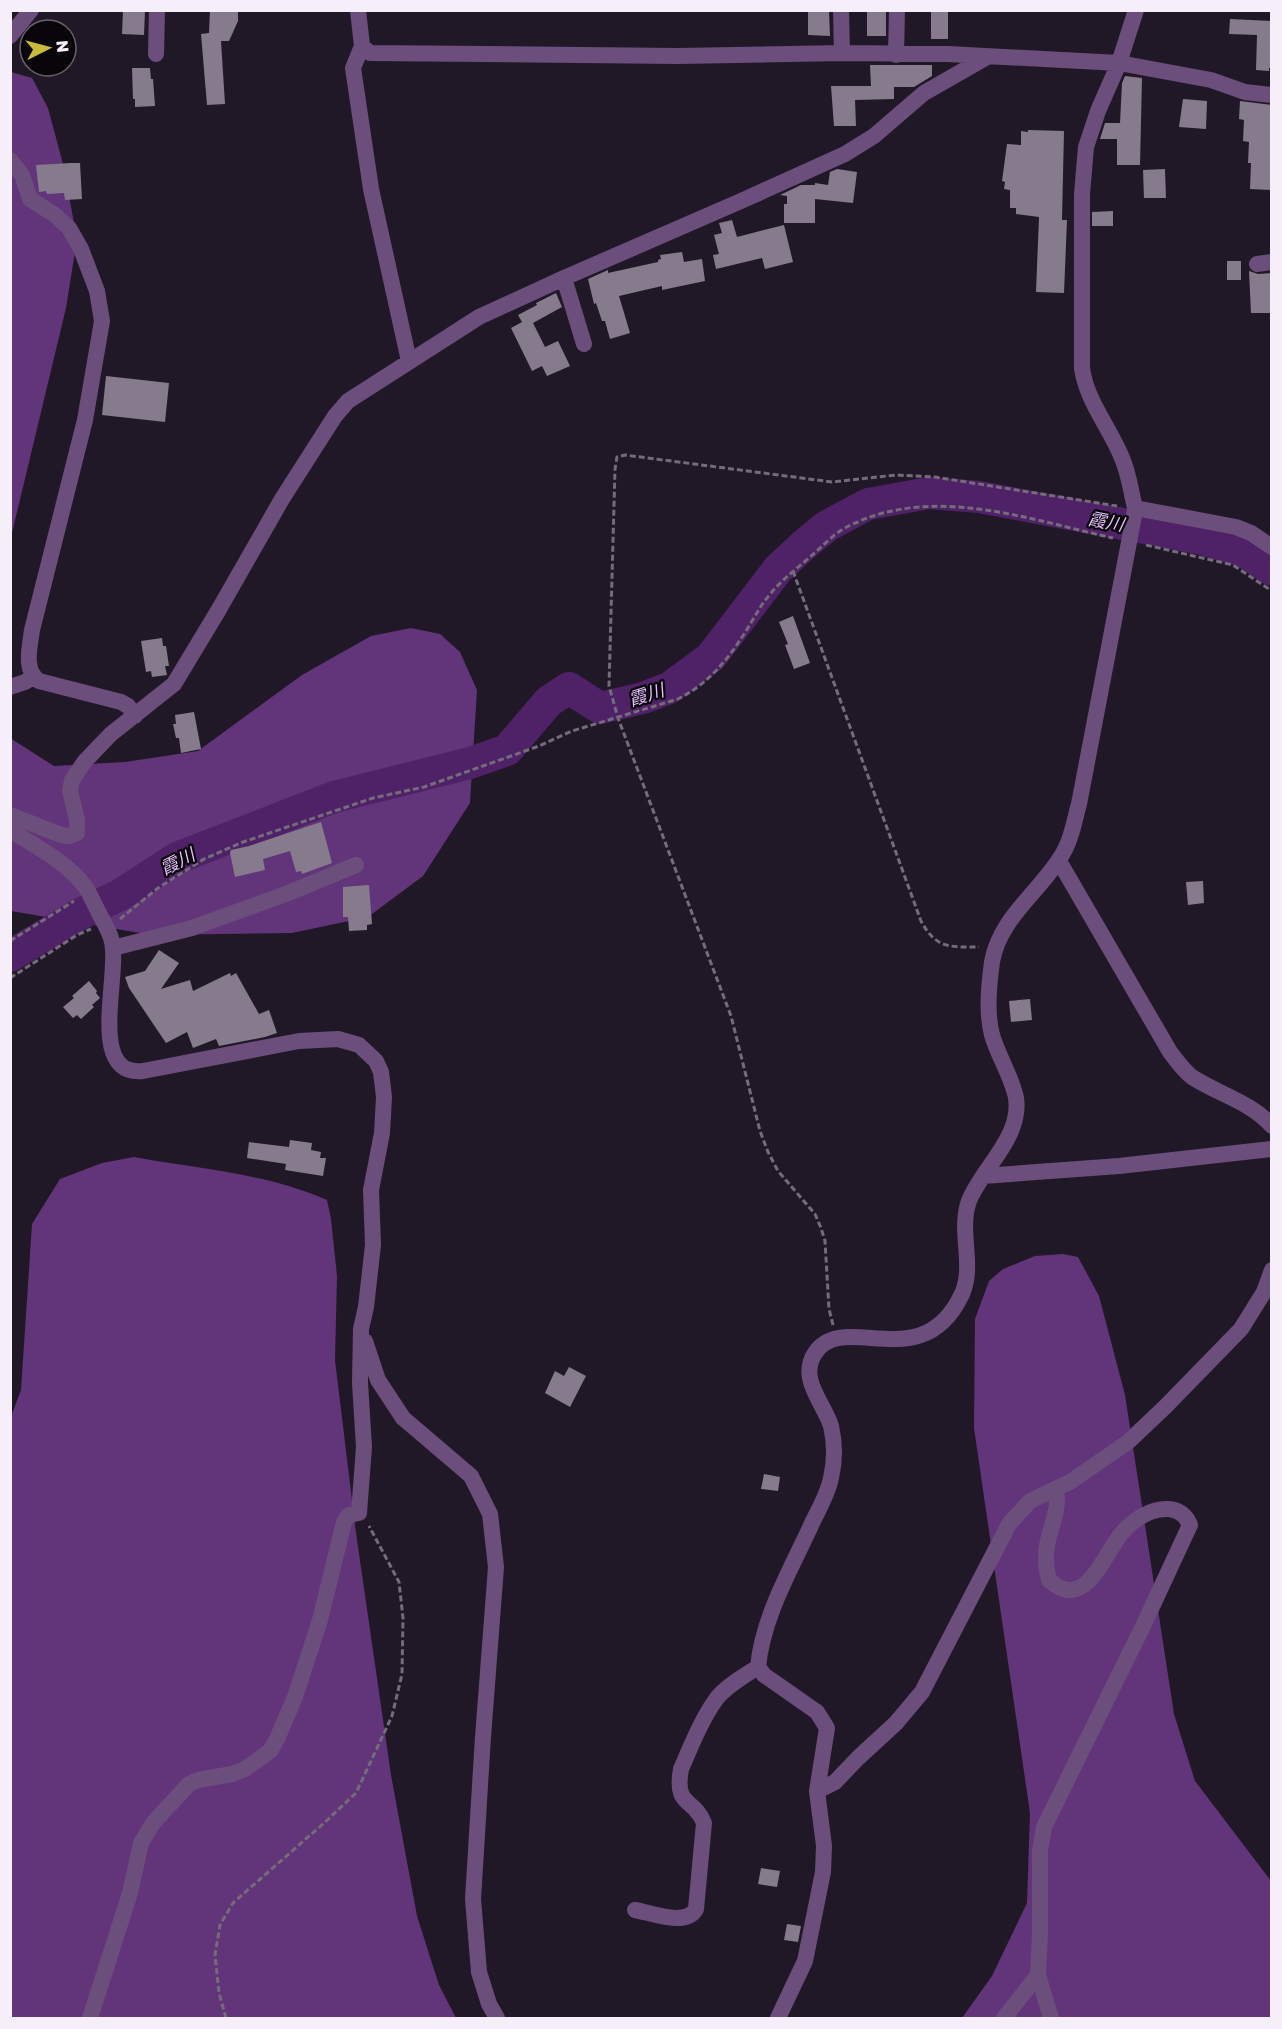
<svg xmlns="http://www.w3.org/2000/svg" width="1282" height="2029" viewBox="0 0 1282 2029" font-family="'Golos Text','Noto Sans JP',sans-serif">
	<style>
		.forest { fill: #623479 }
		.lines { fill: none; stroke-linecap: round; stroke-linejoin: round }
		.river { stroke: #4f2166; stroke-width: 32 }
		.building { fill: #867b8d }
		.path { stroke: #746c7a; stroke-width: 3; stroke-dasharray: 6 3; stroke-linecap: butt }
		.minor { stroke: #6c4e7d; stroke-width: 16 }
		.labels { text-anchor: middle; dominant-baseline: central; stroke-width: 4.5; stroke-linejoin: round; paint-order: stroke }
		.water-label { font-size: 18px; font-style: italic; fill: #e5bffb; stroke: #09060b }
	</style>
	<rect width="100%" height="100%" fill="#211827"/>
	<path class="forest" d="M11,72L32,78L48,108L63,164L77,239L66,308L11,537Z
		M411,628L440,634L460,652L477,690L470,803L423,876L368,917L292,933L152,935L11,911L10,738L54,766L125,762L198,751L302,675L371,636Z
		M134,1157C199,1169 266,1173 327,1200L331,1219L337,1276L335,1360L356,1533L391,1775L417,1916L439,1985L456,2018H11L10,1419L21,1390L32,1224L60,1179L102,1163Z
		M1063,1254L1078,1257L1099,1296L1125,1395L1174,1714L1195,1781L1271,1881V2018H962L992,1976L1027,1903L1030,1813L974,1428L975,1319L989,1281L1003,1269L1035,1256Z"/>
	<g class="lines">
		<path class="river" d="M10,956L80,914L120,895L177,858L334,797L470,763L507,750L549,701L569,688L600,708L643,698L669,688L711,657L778,569L806,543L827,526L868,504L929,493L979,497L1198,538L1245,552L1272,570"/>
	</g>
	<path class="building" d="M123,10H145L144,35L122,34Z
		M210,10H238V21L229,41H221L225,104L207,105L201,34L209,33Z
		M808,10H829L830,36L808,35Z
		M867,10H886V36H867Z
		M931,11H948V39H931Z
		M1230,19L1272,21V68H1269V71L1256,70L1257,35L1229,34Z
		M870,65H932V76L914,87H894V99L855,100L856,126H834L831,86H871Z
		M132,68H150L151,79H153L155,106L135,107V99H133Z
		M1125,76L1142,78L1140,165H1117V139H1100L1105,123H1120L1122,83Z
		M1183,99L1207,101L1206,129L1179,127Z
		M1240,101L1272,105L1271,190L1250,189L1251,163H1248L1249,142L1243,141L1244,120L1239,119Z
		M1028,130L1064,131L1062,220H1067L1064,293L1036,292L1039,217L1016,214V208H1010V190L1004,189L1005,182L1002,181L1007,144L1021,145V131L1028,132Z
		M71,163H80L82,199L65,200L64,193L47,194L46,191L39,192L36,165Z
		M837,169L857,172L853,203L815,199V223H784V204H787V196L780,195L801,185H815V183L828,185L830,172Z
		M1165,169L1166,198H1144L1143,170Z
		M1113,211V226H1092V212Z
		M732,220L737,237L784,225L793,262L765,269L762,258L716,269L713,255L719,254L714,235L722,233L719,223Z
		M682,252L684,262L702,259L705,281L662,290V286L619,296L630,333L610,339L605,321H602L596,303L594,304L588,279L608,270V273L658,262V260L661,259L660,255Z
		M1227,261H1241V280H1227Z
		M1249,271L1258,274L1272,273V313H1251Z
		M556,293L562,307L533,323L545,347L558,341L570,366L547,376L542,366L532,371L511,328L522,322L518,315L537,305L536,303Z
		M106,376L169,383L165,422L102,415Z
		M793,616L810,663L794,669L785,645L788,644L779,622Z
		M162,638L163,646H166L169,666H165L167,675L152,677L151,671L146,672L141,641Z
		M194,712L201,749L181,753L179,738H176L173,724H176L175,715Z
		M321,822L332,863L302,874L301,871L296,872L290,851L263,859L265,870L235,877L230,853L231,850L249,846Z
		M1203,881L1204,903L1188,905L1186,882Z
		M369,885L372,924L367,925V930L349,931L348,917H343V887Z
		M159,950L179,963L161,989L190,980L193,991L230,973L231,976L236,973L259,1014L269,1010L277,1033L265,1037L219,1046L216,1039L193,1048L187,1032L166,1043L129,988L125,977L145,971Z
		M89,981L97,991L96,993L100,998L92,1005L94,1007L81,1019L77,1015L73,1018L63,1007L74,998L72,996Z
		M1030,999L1032,1020L1011,1022L1009,1001Z
		M290,1140L312,1143L311,1150L321,1152L320,1158H326L323,1176L285,1170L286,1164L247,1158L249,1142L289,1147Z
		M569,1367L586,1376L570,1407L545,1393L555,1371L564,1376Z
		M764,1474L780,1477L778,1491L761,1489Z
		M761,1868L780,1871L777,1887L758,1884Z
		M787,1924L801,1926L798,1942L784,1940Z"/>
	<g class="lines">
		<path class="path" d="M1146,545L1233,565L1272,591
			M793,571L921,921C936,949 950,947 979,947
			M120,919L158,888L204,859L243,842L373,798L424,787L539,746L572,731L678,699C712,682 733,653 752,621C757,613 761,605 767,598C779,582 795,570 810,557C821,548 832,535 845,528C929,483 1027,519 1113,538
			M10,941L74,901
			M10,978L77,935L91,929
			M833,1325L829,1309L825,1241L821,1228L815,1214L778,1171L768,1152L760,1131L731,1016L618,718L609,686L615,469L617,457L625,455L832,482L896,475L935,477L1117,506
			M226,2018L219,1993L215,1955L220,1925L233,1903L324,1823L356,1793L392,1716L402,1674L403,1618L399,1582L369,1526"/>
		<path class="minor" d="M358,10L362,46L353,68L371,189L409,361
			M841,10L842,53
			M10,36L31,10
			M362,46L370,53L678,56L842,53L948,54L1119,63L1211,80L1245,92L1272,95
			M156,54L157,10
			M896,55L897,10
			M10,160L22,175L30,199L55,215L69,228L81,249L97,291L102,321L85,420L32,630C30,647 23,670 39,681L121,702L128,706L135,716
			M1257,264L1272,262
			M584,344L564,278L741,201L845,154L874,136L924,93L987,57
			M1135,508L1236,527L1251,533L1272,547
			M10,687L25,682L33,677
			M10,815L61,835L69,836L77,833V820L70,791L72,780L85,761L111,734L174,684L218,611L282,499L335,416L348,401L479,317L564,278
			M10,830C35,846 65,861 84,885C90,893 94,904 99,913C103,921 108,929 111,938C122,971 85,1077 143,1071L299,1041L338,1039L359,1045L376,1061L381,1072L384,1097L382,1133L371,1190L373,1245L366,1307L361,1329L360,1383L364,1447L359,1513L349,1515L344,1522L320,1620L295,1697L277,1739L270,1751L245,1769L232,1774L198,1780L189,1784L153,1823L141,1843L130,1893L90,2018
			M1059,861L1170,1052C1177,1061 1183,1070 1192,1077C1218,1094 1251,1102 1272,1126
			M113,948L192,928L286,894L356,865
			M983,1176L1119,1166L1272,1149
			M365,1341L378,1380L403,1418L471,1476L490,1514L496,1567L483,1737L473,1899L479,1972L489,2004L497,2018
			M817,1791L835,1782L858,1758L896,1723L922,1692L1009,1524L1030,1501L1070,1482L1128,1442L1165,1407L1241,1329L1264,1292L1272,1270
			M635,1910C652,1913 686,1927 696,1909L704,1823C694,1797 674,1808 681,1769C691,1746 702,1718 717,1698C728,1685 744,1676 758,1667
			M1038,1975L1051,2018
			M778,2018L805,1961L823,1872L824,1846L817,1791L827,1728L817,1712L764,1675L758,1667C763,1615 792,1568 813,1521C820,1507 828,1493 831,1478C835,1461 835,1443 831,1426C824,1403 798,1379 815,1353C844,1309 922,1379 962,1294C975,1265 958,1231 969,1201C982,1168 1022,1137 1016,1098C1012,1077 998,1056 992,1035C986,1012 989,985 992,962C999,919 1039,892 1060,858C1071,842 1074,822 1079,804L1134,516L1135,508C1131,492 1129,474 1122,458C1110,428 1086,400 1082,368V194L1086,147L1098,111L1119,63L1136,10
			M1004,2018L1038,1975L1040,1933V1851L1044,1827L1145,1622L1190,1525C1186,1515 1179,1510 1169,1509C1150,1508 1133,1520 1121,1534C1103,1556 1085,1613 1049,1580C1046,1569 1045,1557 1047,1546C1049,1530 1062,1505 1055,1490"/>
	</g>
	<g class="labels">
		<g class="water-label">
			<text transform="translate(1106 521) rotate(11)">霞川</text>
			<text transform="translate(646 694) rotate(-18)">霞川</text>
			<text transform="translate(177 861) rotate(-27)">霞川</text>
		</g>
	</g>
	<rect width="1282" height="2029" fill="none" stroke="#f6effa" stroke-width="24"/>
	<g transform="translate(48 48) rotate(84)"><circle r="28" fill="#09060b" stroke="#68636b" stroke-width="1.5"/>
	<path d="M0-4.5L10 22L0 15L-10 22Z" fill="#c9bb3a"/>
	<text y="-9" font-size="16" font-weight="bold" text-anchor="middle" fill="#f6effa">N</text>
	</g>
</svg>
